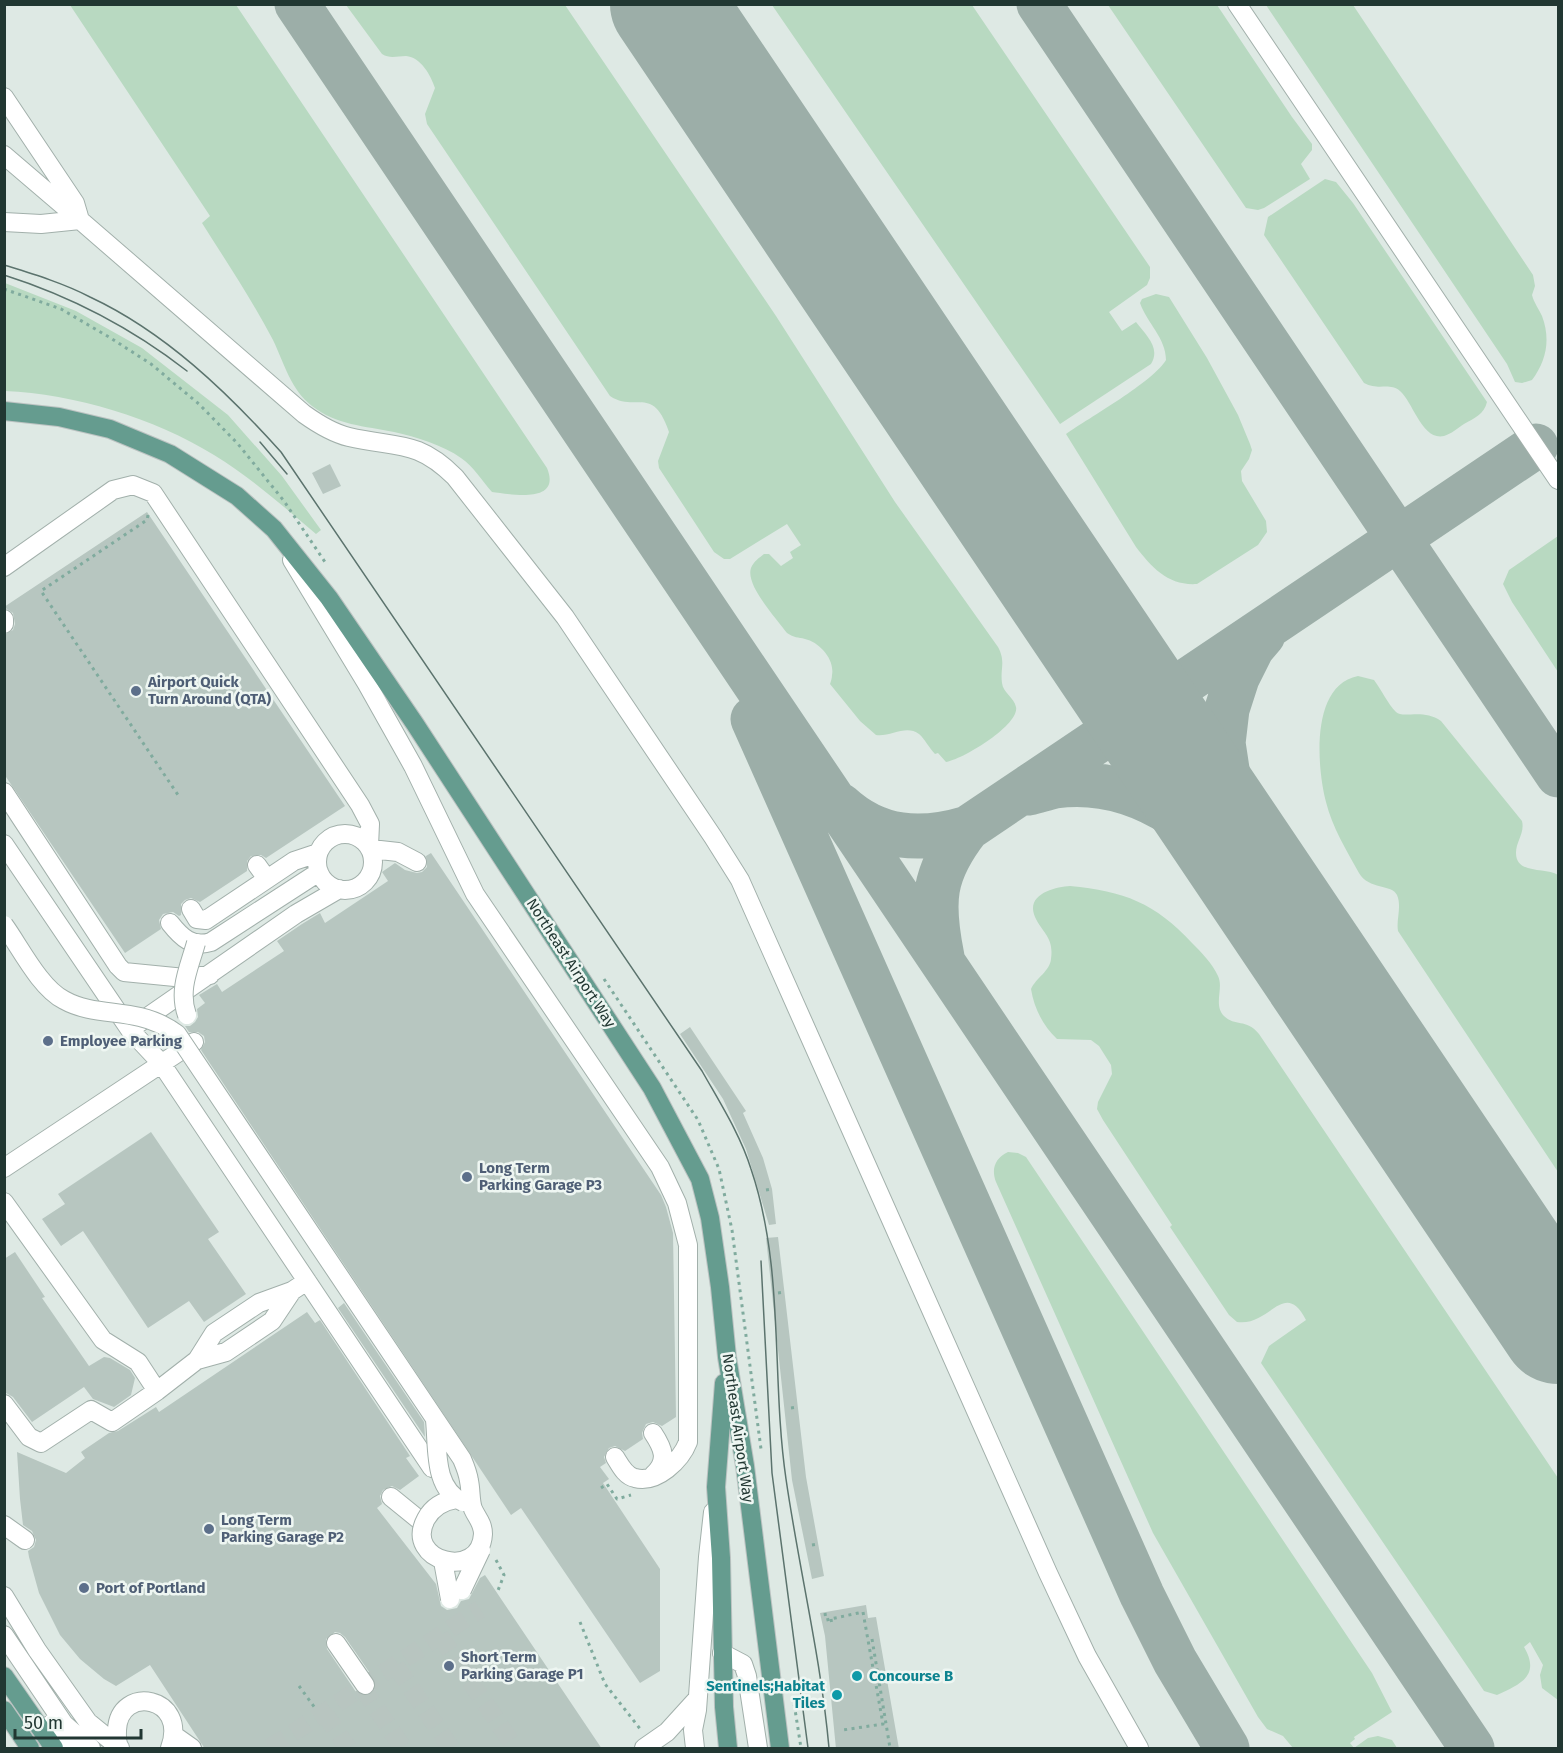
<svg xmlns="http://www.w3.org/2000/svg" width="1563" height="1753" viewBox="0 0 1563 1753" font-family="'Fira Sans',sans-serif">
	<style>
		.green { fill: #b8d9c1 }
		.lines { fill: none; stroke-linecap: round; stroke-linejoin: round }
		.taxiway { stroke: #9caea8; stroke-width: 45 }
		.runway { stroke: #9caea8; stroke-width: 114 }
		.building { fill: #b7c6c0; fill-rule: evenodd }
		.minor-tunnel { stroke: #b8c5c0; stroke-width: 18; stroke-dasharray: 18 9; stroke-linecap: butt }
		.minor-casing { stroke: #a2b0ab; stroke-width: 20 }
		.major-casing { stroke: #bcc3c2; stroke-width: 20 }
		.path { stroke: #80ab9e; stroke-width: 3; stroke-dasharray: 3 4.5; stroke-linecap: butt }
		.minor { stroke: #fff; stroke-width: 18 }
		.major { stroke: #659c8f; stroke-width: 18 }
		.tram { stroke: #5b736d; stroke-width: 1.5 }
		.minor-bridge-casing { stroke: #a2b0ab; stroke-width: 20; stroke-linecap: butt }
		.minor-bridge { stroke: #fff; stroke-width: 18 }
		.service-dot { fill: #5c6f8a; stroke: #eef6f2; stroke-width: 2 }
		.culture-dot { fill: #0f9aa8; stroke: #eef6f2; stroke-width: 2 }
		.labels { text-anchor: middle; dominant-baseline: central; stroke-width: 5; stroke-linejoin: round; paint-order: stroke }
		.service-label { font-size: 15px; font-weight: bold; fill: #4e5e75; stroke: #eef6f2; text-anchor: start }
		.street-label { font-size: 15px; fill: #213732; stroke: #eef6f2 }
		.culture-label { font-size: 15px; font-weight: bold; fill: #0d838f; stroke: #eef6f2; text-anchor: start }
	</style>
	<rect width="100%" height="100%" fill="#dee9e4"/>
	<path class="green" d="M70,5H236L547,468C562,505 510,494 492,492C482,481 474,467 461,458C443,445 416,437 394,432C365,426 336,425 312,406C291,390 284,363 273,340C252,300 226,261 202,223L210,216Z
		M346,5H565L776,316L895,502L998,647C1006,662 1000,668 1002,683C1003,693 1014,697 1016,707C1020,725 962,760 946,762L938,753L935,754C929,748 925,739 919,734C906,724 891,737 876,735L860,721L830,684C831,681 832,678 832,675C835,659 819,642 805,639C798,637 794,638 787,633C777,619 745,585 751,568C754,561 759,558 764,554H769L781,566L793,558L790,552L801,545L787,524L730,559H724L714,552L659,468L658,461L669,432C653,384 635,413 610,396L427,124L425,114L435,88C431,76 421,57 406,56C397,56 390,59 382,54Z
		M772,5H972L1150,267V278L1147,285L1109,312L1122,331L1136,322C1146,335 1161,348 1151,364L1060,424Z
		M1108,5H1217L1292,117L1312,144V150L1301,164L1310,179L1264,208L1258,210L1246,208Z
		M1266,5H1353L1533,275L1535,286L1532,295C1534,303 1539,309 1542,316C1551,340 1546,361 1532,380L1522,383L1515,382L1507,364Z
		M1325,179L1336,182L1353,203L1487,402C1484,414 1475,418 1464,424C1458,428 1451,434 1444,436C1422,441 1413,402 1400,391C1389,382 1379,391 1364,383L1264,235L1268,217Z
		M5,283L76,311L142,348L228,415L282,476L321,530L316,534C283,506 250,477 214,455C154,418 74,394 5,391Z
		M1156,294L1169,297L1207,358L1238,415L1250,444L1252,450L1249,459L1241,471L1242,481L1266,521L1267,532L1258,545L1197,584C1169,586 1152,568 1136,547L1066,434C1089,418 1154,381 1166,360C1166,338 1147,323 1140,303L1142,299Z
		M1558,536V672L1512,602L1503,584L1509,570Z
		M1358,676L1374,680C1381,689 1388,704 1396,712C1403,719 1423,708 1441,721L1522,821C1525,833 1516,841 1516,853C1516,875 1546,867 1558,875V1172L1398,931C1396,919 1402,907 1397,895C1392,884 1369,890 1359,873C1347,851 1332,827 1326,802C1317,768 1310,685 1358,676Z
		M1070,886C1124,891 1155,903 1192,943C1202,953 1212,963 1218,976C1224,988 1213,1005 1224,1016C1235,1027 1246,1018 1259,1034L1558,1478V1700L1542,1688L1540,1675L1543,1665L1530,1642L1524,1647C1541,1676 1520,1684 1497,1695L1484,1691L1480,1685L1261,1363L1269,1346L1306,1320C1284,1278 1270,1327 1237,1322L1229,1315L1170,1227L1172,1225L1103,1120L1097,1109L1098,1102L1112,1074L1111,1065L1099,1046L1091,1040L1057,1039C1043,1026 1034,1008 1031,989C1036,978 1050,971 1051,959C1054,937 1043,934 1035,917C1025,894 1055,887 1070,886Z
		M1008,1152L1018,1153L1026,1157L1372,1673L1392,1712L1354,1737L1355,1739L1350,1743L1354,1748H1293L1283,1736L1267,1729L1258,1717L1153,1533L996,1182C991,1169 995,1158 1008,1152Z
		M1378,1736L1392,1740L1397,1748H1354L1368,1738Z"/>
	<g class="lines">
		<path class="taxiway" d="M297,4L1472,1748
			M1039,4L1558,775
			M753,719L1142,1595L1175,1661L1227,1748
			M1028,793C1037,791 1046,788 1055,786C1151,773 1215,844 1275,906L1245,835L1230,789L1223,743L1227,709L1237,678L1252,648L1263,635
			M840,805C878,840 921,842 968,828
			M942,957C931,902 932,874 968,828L1536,446"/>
		<path class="runway" d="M667,4L1558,1327"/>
	</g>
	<path class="building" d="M330,464L341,486L323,494L312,473Z
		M147,512L345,806L266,858L261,855L251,856L247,861V871L200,902L191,898L185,900L181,904V915L179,916L173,912L163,914L159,920L161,929L125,953L4,774V635L13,630L15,624L13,613L4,607Z
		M431,853L661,1195L666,1207L673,1233L676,1417L662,1426L653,1422L646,1424L642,1433L643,1439L625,1451L615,1446L609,1448L604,1457L606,1463L600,1467L609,1479L603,1483L660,1569V1671L640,1683L521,1508L511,1515L201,1050L205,1042L204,1036L198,1032H189L185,1026H190L195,1022L198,1017L197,1009L205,1003L199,995L217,984L222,992L284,951L277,941L302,924L320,913L325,923L388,881L382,872L395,863L405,870L417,873L422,872L427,867L426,856Z
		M690,1027L746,1111L743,1113L763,1158L772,1189L776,1224L769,1225L746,1149L723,1099L680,1034Z
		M151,1132L219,1232L208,1239L246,1294L204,1322L189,1301L148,1328L83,1231L61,1246L42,1219L65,1204L58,1194Z
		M778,1237L806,1477L824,1576L812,1579L792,1480L766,1238Z
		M15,1252L45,1297L42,1298L89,1366L104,1357L110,1358L130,1370L135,1378L131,1395L114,1407L93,1399L84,1387L32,1422L13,1397L6,1393L4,1391V1259Z
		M344,1303L424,1422L425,1437L338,1308Z
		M307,1312L315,1323L320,1320L410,1456L406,1458L419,1476L400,1490L392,1486L383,1490L380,1496L382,1504L377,1508L436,1584L441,1606L447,1610L457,1608L461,1601L469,1599L480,1578L485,1575L602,1749H205L150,1665L116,1686L104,1679L80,1659L60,1635L39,1593L29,1557L28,1551L34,1547L36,1540L32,1531L23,1525L20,1499L17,1452L66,1473L85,1458L81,1452L109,1433L118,1431L156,1407L159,1412ZM335,1632L340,1633L345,1637L374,1679L375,1689L371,1695L365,1696L356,1692L327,1649L326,1639Z
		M866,1605L868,1618L876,1617L899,1749H836L825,1636L820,1613Z"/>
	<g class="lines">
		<path class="minor-tunnel" d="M440,1636L515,1748
			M396,1666L451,1748
			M362,1687L403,1748
			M324,1713L348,1748
			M270,1748L480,1609"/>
		<defs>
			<path id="minor" d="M1237,4L1558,480
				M4,97L75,203L80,220L304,414C318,424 332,433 349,437C396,448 417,439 455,477L565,617L713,837L740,880L1048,1573L1087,1656L1139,1748
				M4,155L80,220L41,224L4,222
				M292,560L367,684L413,766L475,894L660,1167L677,1203L688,1245V1442C681,1460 657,1484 635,1478C625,1476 620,1465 615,1457
				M4,567L113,490L133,485L153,493L360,805L370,824L369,846
				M4,619V624
				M4,792L118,966L124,972L185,978L210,975
				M317 862a28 28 0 1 1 56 0a28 28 0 1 1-56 0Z
				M4,844L130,1030L161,1063L432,1468
				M371,849L398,852L417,862
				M257,865L267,879
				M191,909L197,919L206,920L294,861L318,853
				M170,923C181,937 192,948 211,942L319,872
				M136,1025L296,914L339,889
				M4,1168L194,1042
				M4,1202L103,1340L138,1362L157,1391L112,1422L91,1410L41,1443L29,1437L4,1404
				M197,1360L226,1352L272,1321L292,1291
				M157,1391L197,1360L214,1333L259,1303L292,1291L307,1281
				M653,1433C663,1448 669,1461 653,1475
				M391,1497L423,1523
				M4,1525L25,1540
				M4,1596L37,1650L88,1722L120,1748
				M4,1635L64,1724L91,1748
				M336,1643L365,1685
				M722,1653L743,1664L747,1676L758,1748
				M52,1723L69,1748
				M175,1736L192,1748
				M120,1748C116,1742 117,1737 117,1730C119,1684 189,1696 170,1748
				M644,1748L667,1732L697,1699
				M695,1748L693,1730L697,1710L708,1557L713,1512"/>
			<path id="major" d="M4,411L59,417L110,429L170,454L237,496L274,529L329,598L415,724L652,1088L700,1179L710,1218L720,1287L727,1357L745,1466L780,1748
				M724,1383L716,1487L721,1558L724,1707L728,1748
				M4,1676L54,1748
				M4,1710L30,1748"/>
		</defs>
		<use href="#minor" class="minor-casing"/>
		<use href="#major" class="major-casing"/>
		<path class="path" d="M4,289L61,309L109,337L151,364L199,404L238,444L284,501L325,562
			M148,515L147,520L41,591L178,795
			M604,979L698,1120L719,1169L732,1230L761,1449
			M766,1190L772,1189
			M778,1293L785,1292
			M791,1408L798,1407
			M601,1488L607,1484L617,1499L631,1495
			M812,1545L818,1544
			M496,1560L504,1575L497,1593
			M825,1613L826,1620L863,1612L883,1724L843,1730
			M831,1619L832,1625
			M580,1622L605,1684L641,1730
			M872,1639L890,1748
			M299,1686L315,1708
			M792,1690L801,1748"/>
		<use href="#minor" class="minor"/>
		<use href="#major" class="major"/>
		<path class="tram" d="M4,265C33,274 63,283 90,297C165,332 227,392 281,452L702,1071C720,1103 740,1134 751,1169C785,1269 771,1377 786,1479C799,1569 821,1658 829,1748
			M4,275C70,296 133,329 187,371
			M260,442L287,474
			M761,1261L772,1473L808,1748"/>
		<defs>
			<path id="minor-bridge" d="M4,925C20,947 40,988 64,1000C87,1013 115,1011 140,1017C153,1020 166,1026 177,1034L462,1459C465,1466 468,1473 469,1481C471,1489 470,1501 473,1509C477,1518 483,1523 483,1534C480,1582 403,1561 426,1519C432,1508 443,1501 456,1499
				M187,1015C178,990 189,968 196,943
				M435,1420C438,1448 433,1489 463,1502
				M443,1561L450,1599
				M462,1590L481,1550"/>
		</defs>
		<use href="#minor-bridge" class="minor-bridge-casing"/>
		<use href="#minor-bridge" class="minor-bridge"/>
	</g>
	<g class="service-dot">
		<circle cx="136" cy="691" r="6"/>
		<circle cx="48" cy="1041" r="6"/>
		<circle cx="467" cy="1177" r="6"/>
		<circle cx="209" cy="1529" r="6"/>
		<circle cx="84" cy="1588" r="6"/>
		<circle cx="449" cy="1666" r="6"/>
	</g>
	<g class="culture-dot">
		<circle cx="857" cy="1676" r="6"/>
		<circle cx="837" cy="1695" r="6"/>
	</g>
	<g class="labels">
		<g class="service-label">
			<text x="148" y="682">Airport Quick<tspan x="148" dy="17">Turn Around (QTA)</tspan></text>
			<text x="60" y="1041">Employee Parking</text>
			<text x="479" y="1168">Long Term<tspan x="479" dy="17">Parking Garage P3</tspan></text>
			<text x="221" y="1520">Long Term<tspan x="221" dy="17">Parking Garage P2</tspan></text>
			<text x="96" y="1588">Port of Portland</text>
			<text x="461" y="1657">Short Term<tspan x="461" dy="17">Parking Garage P1</tspan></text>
		</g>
		<g class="street-label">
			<text transform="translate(571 963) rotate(57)">Northeast Airport Way</text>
			<text transform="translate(738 1428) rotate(82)">Northeast Airport Way</text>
		</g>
		<g class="culture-label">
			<text x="869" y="1676">Concourse B</text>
			<text x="825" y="1686" text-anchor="end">Sentinels;Habitat<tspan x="825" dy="17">Tiles</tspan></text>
		</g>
	</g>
	<rect width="1563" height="1753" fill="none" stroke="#213732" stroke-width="12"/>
	<path d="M15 1729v9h126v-9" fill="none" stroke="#213732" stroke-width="3"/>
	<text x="24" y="1729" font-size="18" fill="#213732" stroke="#eef6f2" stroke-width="4.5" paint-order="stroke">50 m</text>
</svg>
